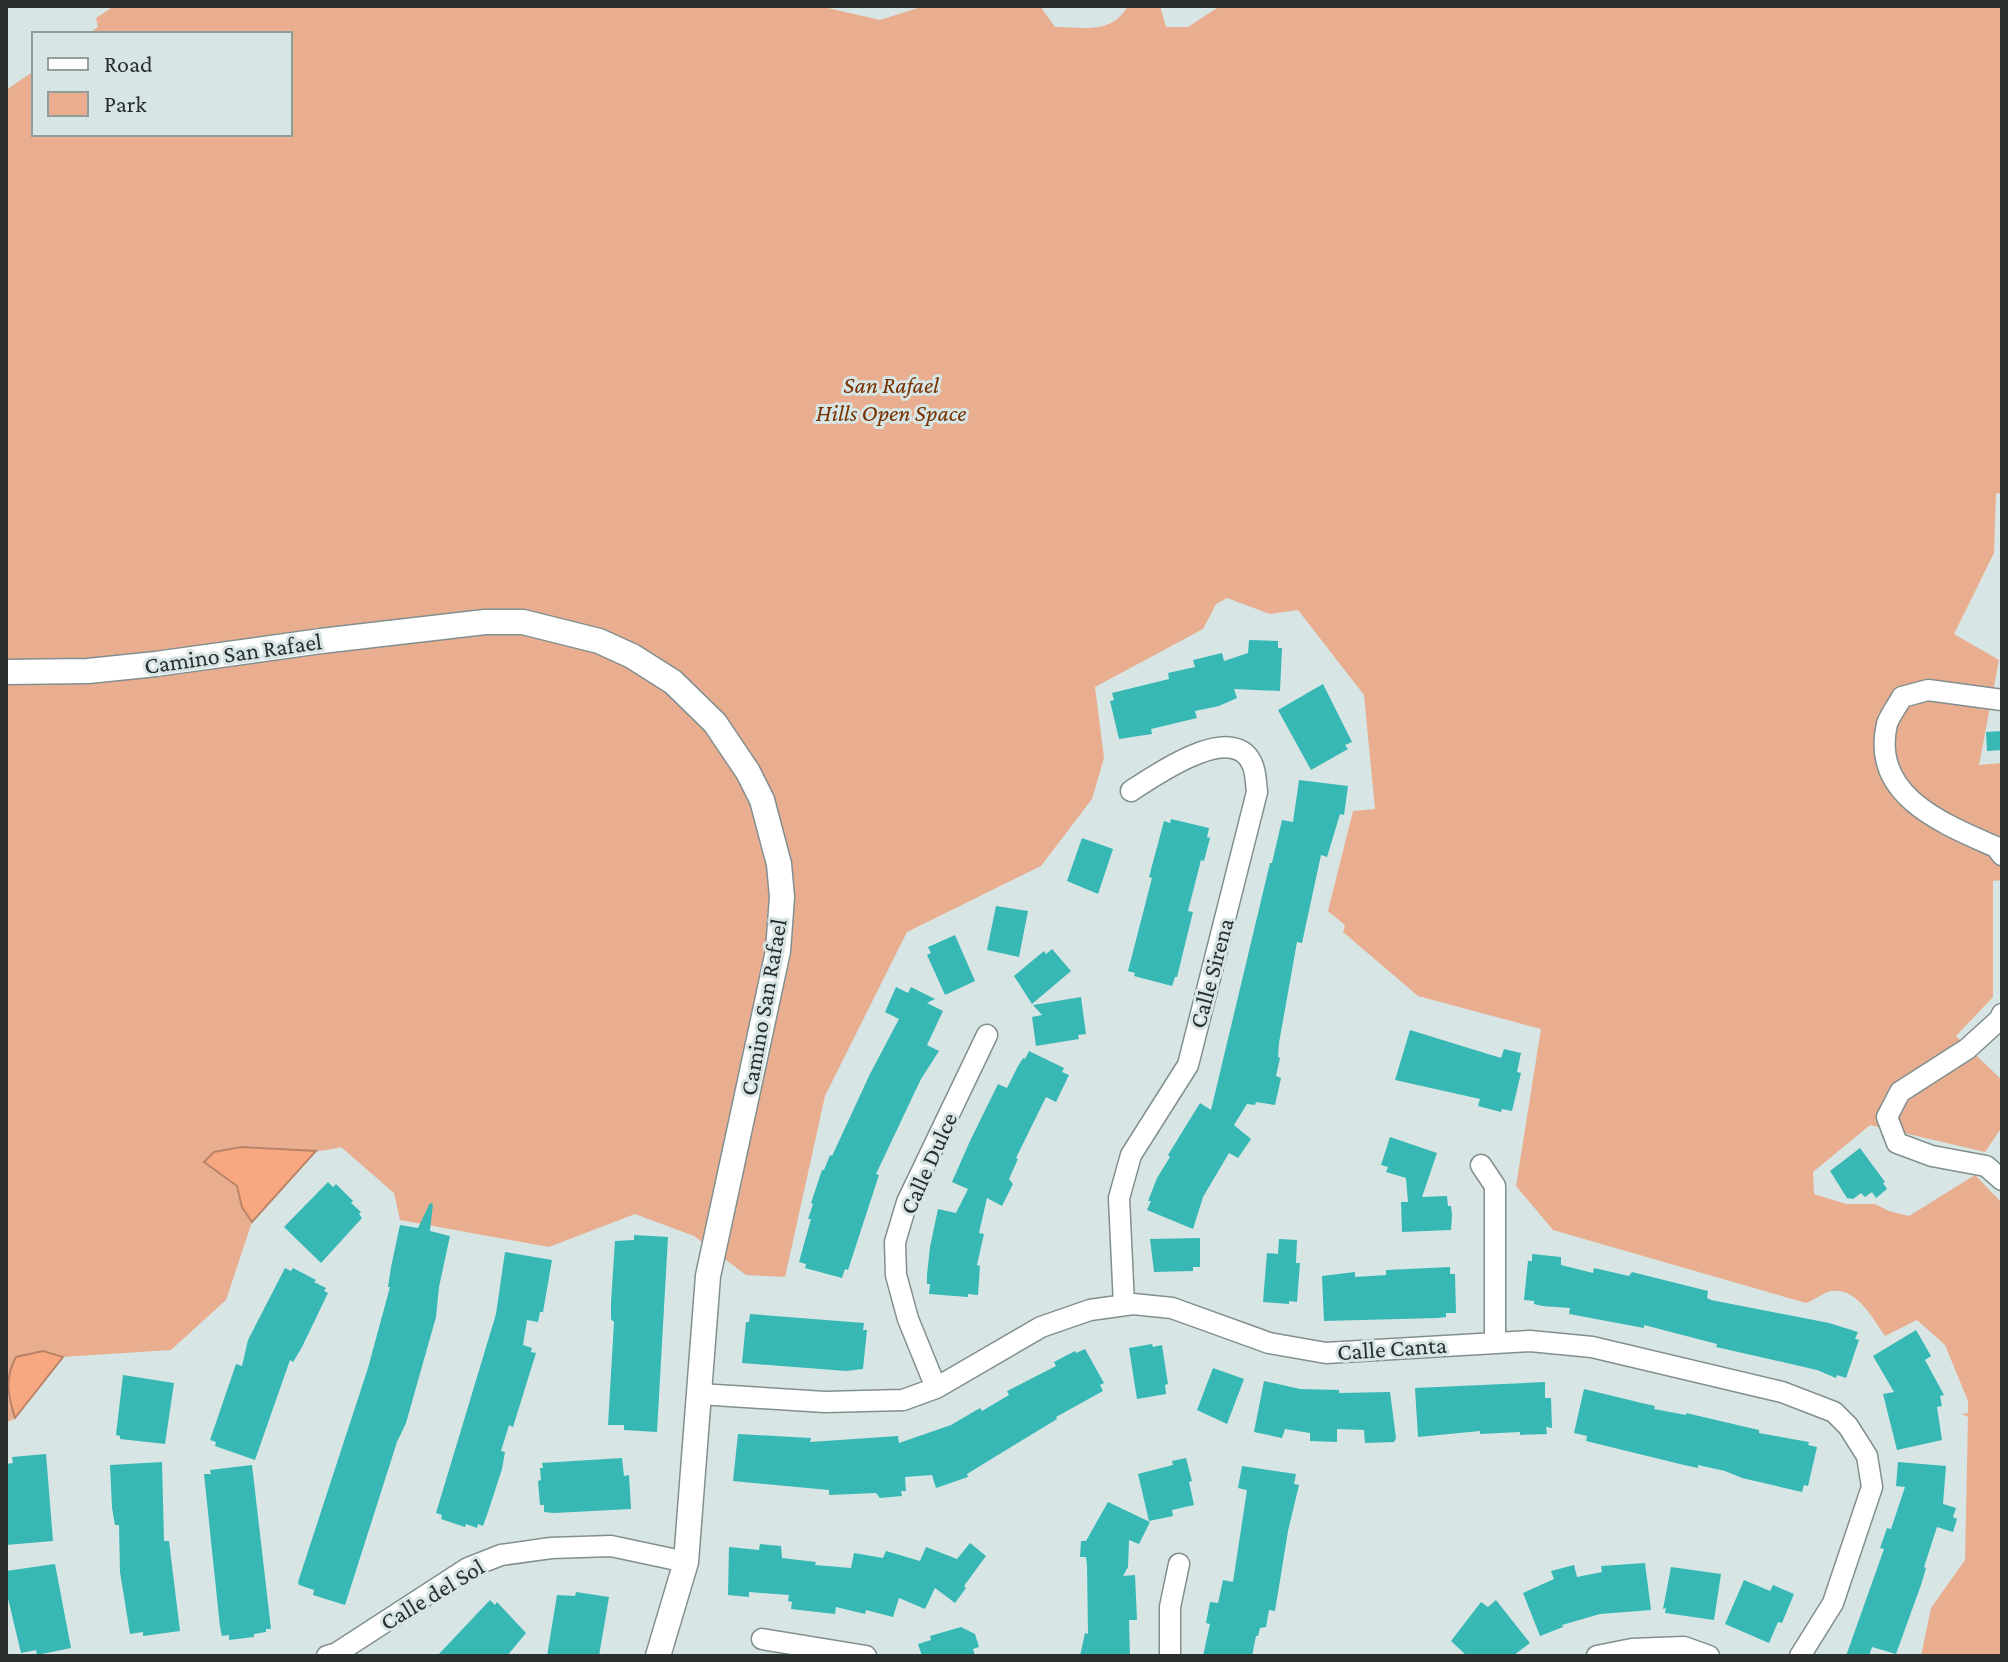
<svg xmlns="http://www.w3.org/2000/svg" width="2008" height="1662" viewBox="0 0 2008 1662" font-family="'Crimson Pro',serif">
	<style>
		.green { fill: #e9ae90 }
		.water { fill: #f8a880; stroke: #ba8367; stroke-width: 2 }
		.building { fill: #37b8b5 }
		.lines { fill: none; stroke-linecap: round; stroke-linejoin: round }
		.minor-casing { stroke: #828f8f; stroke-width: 23 }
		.tertiary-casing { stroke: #828f8f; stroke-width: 27 }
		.minor { stroke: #fff; stroke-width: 20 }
		.tertiary { stroke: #fff; stroke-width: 24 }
		.labels { text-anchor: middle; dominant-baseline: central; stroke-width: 6; stroke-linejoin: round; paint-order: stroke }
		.park-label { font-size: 24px; font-style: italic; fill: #773100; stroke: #d7e5e4 }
		.street-label { font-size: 24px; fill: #292e2e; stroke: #d7e5e4 }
	</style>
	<rect width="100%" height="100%" fill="#d7e5e4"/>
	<path class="green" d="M114,6H819L880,20L924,6H1040L1055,27C1084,27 1111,35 1128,6H1160L1166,27H1188L1220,6H2002V494L1996,493L1994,553L1954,634L1999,660L1979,765L2002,763V880L1993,881V997L1956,1036L2002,1080V1127L1985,1152L1870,1125L1813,1172L1814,1194L1846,1204H1875L1889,1211L1909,1216L1975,1175L2002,1203V1656H1921L1931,1608L1965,1560L1968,1417L1962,1414L1968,1413V1401L1945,1345L1917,1320L1885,1336C1873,1319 1857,1287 1831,1291C1823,1293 1814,1300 1806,1303L1553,1230L1516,1186L1541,1029L1418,996L1343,932L1345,925L1328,911L1353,811L1375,809L1364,695L1298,610L1270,614L1227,598L1216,604L1203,629L1095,687L1104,758L1092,799L1041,866L907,932L825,1096L785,1277L746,1275L694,1236L635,1214L549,1247L400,1220L394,1193L341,1147C332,1149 324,1151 315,1151C282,1153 229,1134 204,1162L237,1186L242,1207L252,1222L226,1300L171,1350L63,1357L43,1351L6,1390L15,1418L6,1423V90L34,71V134H290V34H88L98,27L96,18Z"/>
	<path class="water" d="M241,1147L316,1151L252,1222L242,1207L237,1186L204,1162L214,1152Z
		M43,1351L63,1357L15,1418C8,1395 4,1379 16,1357Z"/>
	<path class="building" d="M1249,640L1278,641V648H1282L1280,691L1234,689L1237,698L1219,706L1195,711L1197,718L1151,729L1152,734L1119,739L1110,701L1114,700L1112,693L1169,679L1168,673L1195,667L1193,660L1222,653L1224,661L1248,653Z
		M1323,684L1352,742L1345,745L1348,749L1311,770L1278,710Z
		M2002,731V750L1987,751L1986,732Z
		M1299,780L1348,786L1344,815L1340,814L1327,857L1321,855L1302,943L1297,942L1279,1043L1278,1057L1280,1058L1276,1076L1281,1078L1275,1105L1256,1102L1255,1105L1247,1104L1234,1125L1251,1139L1238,1158L1229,1153L1203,1197L1193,1229L1147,1210L1151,1201H1148L1157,1178L1170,1157L1168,1155L1200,1103L1211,1110L1270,863H1272L1282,820L1293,822Z
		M1171,819L1209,828L1207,837L1210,838L1204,861L1201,860L1188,911L1193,912L1177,977H1175L1172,986L1134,976L1135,973L1128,971L1152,878L1149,877L1164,821L1170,823Z
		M1082,838L1113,849L1098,894L1067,881Z
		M996,906L1028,911L1019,957L987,950Z
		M955,935L975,981L945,995L927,955L931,953L928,947Z
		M1052,949L1071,971L1032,1004L1014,976L1044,951L1046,954Z
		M896,987L908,993L911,987L935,999L927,1003L943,1011L927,1045L939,1051L921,1079L876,1174L879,1175L848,1270L845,1269L842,1278L805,1268L806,1264L799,1262L811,1219H808L813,1204L811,1203L822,1170H824L830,1155L832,1156L870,1074L899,1019L885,1012Z
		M1081,997L1086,1034L1078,1035L1079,1039L1036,1046L1032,1017L1042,1015L1033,1005Z
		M1410,1030L1501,1058L1504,1049L1521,1053L1517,1072L1521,1073L1512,1111L1502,1109L1501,1112L1478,1106L1480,1099L1395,1080Z
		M1029,1051L1064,1068L1062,1072L1069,1075L1056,1102L1046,1097L1016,1158L1018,1159L1009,1179L1013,1184L1002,1206L987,1198L979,1233L984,1234L977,1265L980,1266L978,1295L968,1294V1297L929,1294L930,1284H927V1275L930,1247L938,1209L956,1213L968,1189L952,1182L970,1141L998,1084L1007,1088L1018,1066L1023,1058L1025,1059Z
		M1390,1137L1437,1153L1422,1197L1447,1196L1448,1206H1451L1452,1215L1451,1230L1402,1232L1401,1202H1408L1406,1178L1386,1172L1388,1167L1381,1165Z
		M1860,1148L1885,1182L1883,1183L1887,1189L1876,1198L1872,1192L1865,1197L1861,1193L1853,1199L1847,1198L1830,1171Z
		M328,1182L333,1187L336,1184L353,1201L351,1203L361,1212L359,1214L362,1218L321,1263L284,1227Z
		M430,1203L433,1204L430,1231L450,1236L439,1287L436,1317L406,1423L397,1442L345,1605L313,1595L314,1590L299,1585L298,1582L368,1368L390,1287H388L391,1267L400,1225L418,1228Z
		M634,1235L668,1237L657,1432L624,1430V1425H608L614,1322L611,1319V1302L615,1241L634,1240Z
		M1200,1238V1267H1193V1271L1154,1272L1150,1239Z
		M1279,1239L1297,1240L1296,1263H1300L1297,1302L1289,1301V1304L1263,1302L1267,1253L1278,1254Z
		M505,1252L552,1260L543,1312H540L538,1322L527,1320L523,1345L532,1348L531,1352L536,1353L513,1427L509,1425L501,1451L505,1452L502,1469L489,1509L483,1526L478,1524L477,1528L466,1524L465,1527L441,1519L442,1515L436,1513L496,1314Z
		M1532,1254L1561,1257V1265L1593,1273L1594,1268L1629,1276L1632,1272L1708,1291L1707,1298L1711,1300L1829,1323L1858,1332L1855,1339L1859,1340L1846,1378L1837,1375L1836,1378L1817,1370L1716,1347L1717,1344L1644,1325V1328L1569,1314L1570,1308L1542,1306L1534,1304V1301L1524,1300L1528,1261H1532Z
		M1450,1267V1274H1455L1456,1313H1446V1317L1438,1318L1324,1321L1322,1276L1355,1272V1277L1386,1275V1270Z
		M285,1268L291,1271L293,1268L316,1280L314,1282L326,1288L324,1291L328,1293L302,1347L293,1362L290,1360L255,1460L215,1446L216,1442L210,1440L236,1364L242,1366L248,1340Z
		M750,1314L864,1323L863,1330H867L863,1369L846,1371L742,1363L746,1322H749Z
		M1916,1330L1931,1356L1925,1360L1944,1395L1940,1396L1942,1406L1937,1407L1942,1440L1897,1450L1883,1394L1894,1392L1873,1356Z
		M1152,1344L1153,1347L1162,1345L1168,1384L1165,1385L1166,1394L1137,1399L1129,1348Z
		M1085,1349L1104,1383L1100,1385L1103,1391L1056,1417L1057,1419L967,1474L968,1477L936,1488L932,1475L905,1477L906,1491H901L902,1496L880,1498L876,1493L829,1495V1490L733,1481L738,1434L811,1438L810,1442L898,1436L899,1443L951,1425L980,1408L982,1411L1009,1395L1007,1391L1056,1366L1054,1362L1075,1351L1076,1353Z
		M1213,1368L1244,1379L1227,1424L1197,1410Z
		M123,1375L174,1383L165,1444L120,1439V1436L116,1435Z
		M1264,1381L1300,1389L1339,1390V1393L1390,1392L1396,1438L1394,1442L1365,1443L1364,1430L1337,1429V1442L1310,1441V1433L1285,1429L1282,1438L1254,1432Z
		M1545,1382V1398H1551L1552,1428L1546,1427L1547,1434L1520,1435V1432L1480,1434V1431L1418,1437L1415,1388Z
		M1584,1389L1646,1404L1655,1406L1654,1409L1686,1415V1413L1759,1430V1433L1809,1442L1808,1445L1817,1447L1808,1486L1804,1485L1802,1492L1742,1478L1725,1471L1698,1465V1468L1684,1465L1586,1441L1587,1436L1574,1433Z
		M46,1454L53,1541L6,1545V1464L13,1463L12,1457Z
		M622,1458L624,1476L629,1475L631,1509L554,1513L544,1512V1505H540L538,1481L541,1480L540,1468H543L542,1463Z
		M1186,1458L1192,1481L1189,1482L1194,1505L1172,1510L1173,1516L1149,1521L1138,1474L1173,1465L1172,1461Z
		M162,1462L164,1541H169L180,1631L143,1636V1632L130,1634L120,1572L119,1525H115L112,1508L110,1465Z
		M1898,1462L1946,1466L1943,1504L1956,1508L1953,1517L1957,1519L1953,1532L1937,1527L1924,1567L1926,1568L1921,1585L1896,1654L1872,1647L1869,1656H1846L1884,1549L1880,1548L1887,1528L1891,1529L1905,1487L1896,1486Z
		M252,1465L271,1629H266V1632L254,1634V1637L229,1640V1635L222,1636L220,1627L204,1474H211L210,1470Z
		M1242,1466L1296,1474L1294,1484L1299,1485L1288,1531L1275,1611L1269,1610L1266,1627L1260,1628L1258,1636H1256L1252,1656H1203L1210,1624L1206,1623L1210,1602L1218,1603L1223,1580L1233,1582L1247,1490L1238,1488Z
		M1108,1502L1150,1522L1139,1544L1129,1540L1128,1567L1123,1576L1135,1575L1137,1620H1129L1130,1656H1080L1085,1633L1088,1634L1087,1565L1086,1557H1080L1081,1541H1086Z
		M970,1543L986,1556L964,1586L966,1588L955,1603L935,1588L925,1609L899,1598L893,1617L866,1610L865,1614L836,1607L835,1614L791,1609L792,1602L788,1601L789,1595L749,1592V1597L728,1595L729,1547L759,1550L760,1544L781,1546L782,1558L816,1562L815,1565L851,1568L854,1553L883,1558L886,1551L920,1561L926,1547L957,1559Z
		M1645,1563L1651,1610L1600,1614L1562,1625L1563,1627L1540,1636L1523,1593L1554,1579L1551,1571L1574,1565L1577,1577L1602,1572L1601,1566Z
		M55,1564L71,1648L37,1655L36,1650L21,1653L6,1590V1571Z
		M1671,1567L1721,1574L1714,1620L1665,1613L1666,1608L1663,1609Z
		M1744,1580L1770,1591L1773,1585L1794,1594L1782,1623L1778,1622L1769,1643L1725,1624Z
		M576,1592L609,1597L599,1656H547L557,1595L575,1596Z
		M490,1600L495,1605L497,1602L526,1633L507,1656H437Z
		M1496,1600L1530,1643L1513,1656H1467L1451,1641L1481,1602L1488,1607Z
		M961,1627L975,1634L979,1647L973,1649L975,1656H922L918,1644L931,1640L930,1636Z"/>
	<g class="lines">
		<defs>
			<path id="minor" d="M2002,700L1928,690L1902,697C1898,705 1890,715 1887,724C1870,796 1944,824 1996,847L2002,855
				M2002,1014L2000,1019L1967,1049L1900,1092L1887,1117L1897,1143L1932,1156L1986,1166L2002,1180
				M1481,1165L1495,1186V1342
				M1124,1305L1119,1198L1131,1155L1188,1065L1257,792C1256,784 1256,774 1253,766C1236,718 1154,776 1131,791
				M936,1388L908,1319L896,1275L895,1242L907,1202L987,1035
				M699,1394L825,1402L903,1400L936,1388L1041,1327L1090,1310L1133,1304L1172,1308L1269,1343L1326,1353L1530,1341L1592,1347L1782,1392L1834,1412L1848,1426L1867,1456L1872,1487L1833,1603L1800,1656
				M762,1639L866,1656
				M327,1656L337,1653L468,1568L501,1555L551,1548L611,1546L686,1562
				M1170,1656V1607L1179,1564
				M1597,1656L1632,1649L1684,1647L1709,1656"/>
			<path id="tertiary" d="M6,672L88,671L156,664L321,641L485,622H523L599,641L632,656L673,682L715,723L748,772L762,800L779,864L782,897L778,951L708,1276L686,1562L658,1656"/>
		</defs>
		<use href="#minor" class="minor-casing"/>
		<use href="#tertiary" class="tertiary-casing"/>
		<use href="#minor" class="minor"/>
		<use href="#tertiary" class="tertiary"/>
	</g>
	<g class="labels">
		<g class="park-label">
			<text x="891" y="384">San Rafael<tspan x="891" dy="28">Hills Open Space</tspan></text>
		</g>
		<g class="street-label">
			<text transform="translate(233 653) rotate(-8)">Camino San Rafael</text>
			<text transform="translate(1211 973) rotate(-75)">Calle Sirena</text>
			<text transform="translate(763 1007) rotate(-80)">Camino San Rafael</text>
			<text transform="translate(928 1163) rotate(-66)">Calle Dulce</text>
			<text transform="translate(1392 1348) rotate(-4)">Calle Canta</text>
			<text transform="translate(432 1594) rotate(-31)">Calle del Sol</text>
		</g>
	</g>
	<rect width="2008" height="1662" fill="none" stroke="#292e2e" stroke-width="16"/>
	<rect x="32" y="32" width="260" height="104" fill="#d7e5e4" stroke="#919c9b" stroke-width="2"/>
	<rect x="48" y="58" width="40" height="12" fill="#ffffff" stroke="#919c9b" stroke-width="2"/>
	<text x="104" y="72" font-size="24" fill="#292e2e">Road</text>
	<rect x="48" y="92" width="40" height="24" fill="#e9ae90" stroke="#919c9b" stroke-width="2"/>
	<text x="104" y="112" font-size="24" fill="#292e2e">Park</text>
</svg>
